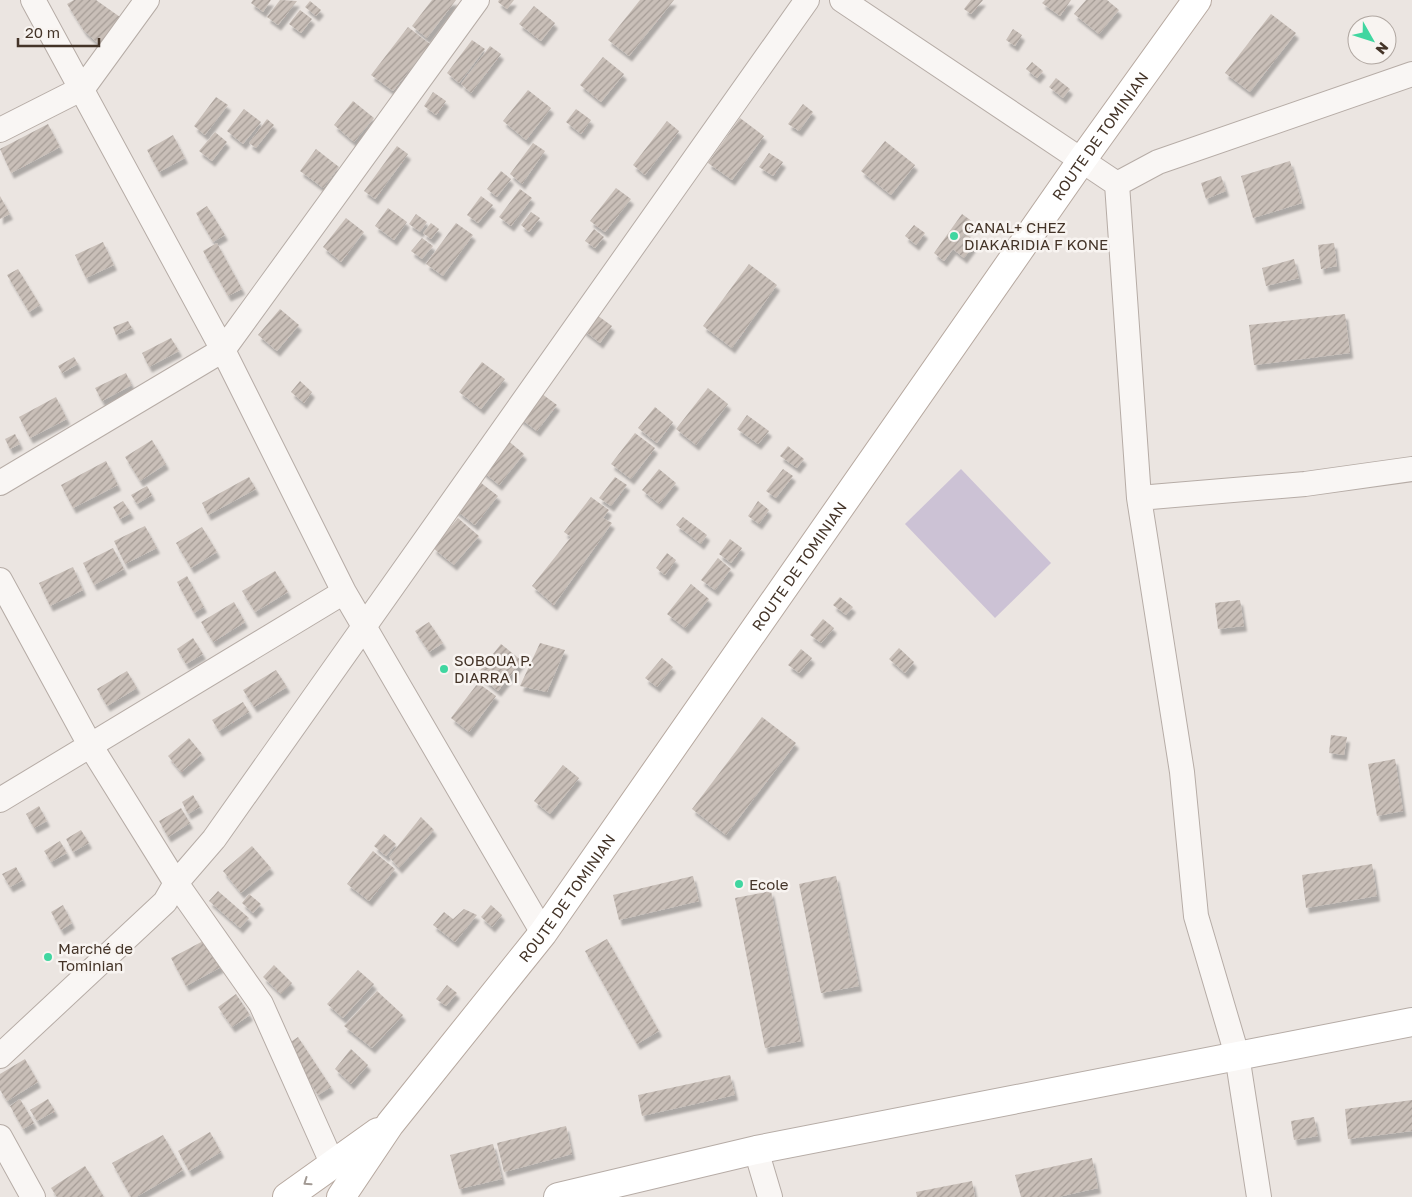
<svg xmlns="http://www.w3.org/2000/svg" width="1412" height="1197" viewBox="0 0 1412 1197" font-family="'Golos Text',sans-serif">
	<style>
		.green { fill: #ccc2d5 }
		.building { fill: url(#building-hatch); filter: url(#shadow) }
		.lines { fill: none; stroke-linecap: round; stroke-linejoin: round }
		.street-casing { stroke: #b6aca6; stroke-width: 26 }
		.secondary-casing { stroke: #b6aca6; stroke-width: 30 }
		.primary-casing { stroke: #b7a9a0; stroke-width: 30 }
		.street { stroke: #f9f6f4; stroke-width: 24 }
		.secondary { stroke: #fff; stroke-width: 28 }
		.primary { stroke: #fff; stroke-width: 28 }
		.oneway { stroke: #a29a94 }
		.poi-dot { fill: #40d6a0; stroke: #f8f4f1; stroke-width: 2 }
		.labels { text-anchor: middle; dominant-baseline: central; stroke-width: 5; stroke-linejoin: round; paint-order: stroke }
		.street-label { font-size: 15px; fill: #443428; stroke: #f8f4f1 }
		.poi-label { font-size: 15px; fill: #443428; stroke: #f8f4f1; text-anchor: start }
	</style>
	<defs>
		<pattern id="building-hatch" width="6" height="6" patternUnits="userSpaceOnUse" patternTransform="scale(1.25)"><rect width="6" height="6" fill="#c9bfb8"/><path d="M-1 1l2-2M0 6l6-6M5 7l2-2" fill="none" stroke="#a59c96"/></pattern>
		<filter id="shadow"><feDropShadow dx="3" dy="5.5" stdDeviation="1" flood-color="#0004"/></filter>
	</defs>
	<rect width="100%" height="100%" fill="#ebe5e1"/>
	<path class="green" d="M961,469L1051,563L995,618L905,524Z"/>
	<path class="building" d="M74,0H96L120,17L99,44L84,31L67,4Z
		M253,0H271L263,12L251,3Z
		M280,0L297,1L278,25L267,17Z
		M432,0H456L427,38L412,26Z
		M499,0H514L507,9L498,2Z
		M640,0H674L629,56L608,40Z
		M971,0H983L971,14L964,9Z
		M1045,0H1071L1060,16L1042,3Z
		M1086,0H1107L1119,10L1099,34L1074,14Z
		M310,1L321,10L316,16L305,7Z
		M534,6L555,23L541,41L519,24Z
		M300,10L312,19L301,33L289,24Z
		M1271,14L1296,33L1250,92L1225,73Z
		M408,27L430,44L393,91L371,75Z
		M1013,29L1022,35L1015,46L1006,40Z
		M472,40L485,49L459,83L447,73Z
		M490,46L501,54L471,93L461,84Z
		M603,57L624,74L601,102L580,85Z
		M1032,62L1043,71L1037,78L1026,69Z
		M1056,78L1070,89L1063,98L1049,87Z
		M528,90L551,108L526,140L503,121Z
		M433,92L446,101L436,115L424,106Z
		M216,97L228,105L205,135L194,126Z
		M353,101L374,118L354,142L334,125Z
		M803,104L813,112L799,131L788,124Z
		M244,109L261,122L243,144L227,131Z
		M576,109L591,120L581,134L566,122Z
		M740,118L764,136L732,180L708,163Z
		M267,119L274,125L256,148L249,143Z
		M667,121L679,131L645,175L633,165Z
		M48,124L60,147L11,173L0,149Z
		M215,132L227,142L212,161L199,151Z
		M173,135L185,158L159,172L147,150Z
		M885,141L915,165L891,195L861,171Z
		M533,143L545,151L522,184L510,174Z
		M397,146L408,154L375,199L364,191Z
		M316,149L339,167L323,188L300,171Z
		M769,153L783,162L773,176L759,167Z
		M1290,161L1302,203L1253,218L1241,176Z
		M501,171L511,179L497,197L487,189Z
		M1221,176L1226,191L1206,199L1201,183Z
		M616,188L631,199L605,232L590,221Z
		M520,189L532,198L511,226L499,217Z
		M0,196L10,214L0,219Z
		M481,196L493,205L478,223L467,215Z
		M207,206L225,235L213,242L196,213Z
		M388,208L407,222L394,240L375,226Z
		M531,212L540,218L529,232L521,225Z
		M416,214L427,222L420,232L409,224Z
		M962,214L973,222L954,248L966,234L976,242L964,258L953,249L944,261L934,253Z
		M346,218L364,232L341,262L323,247Z
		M431,223L439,229L431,239L423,233Z
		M456,223L473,235L443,276L426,264Z
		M914,225L925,233L916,245L905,236Z
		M594,229L604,237L595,248L585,241Z
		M422,238L433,246L422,259L411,251Z
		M103,242L114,265L86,278L75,255Z
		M217,243L242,289L228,296L203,251Z
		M1334,243L1337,266L1321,269L1318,245Z
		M1294,259L1299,278L1266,286L1262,268Z
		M749,264L777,285L732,348L703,326Z
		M18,269L40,305L29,312L7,275Z
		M280,309L299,325L277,351L258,335Z
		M594,313L612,326L600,343L582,329Z
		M1345,314L1350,353L1254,365L1249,325Z
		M128,321L132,328L116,335L113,327Z
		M171,338L179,351L149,367L142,353Z
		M74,357L78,364L62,373L58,366Z
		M482,362L505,379L481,409L459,392Z
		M126,373L132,385L102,401L95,388Z
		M300,381L312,392L304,403L291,392Z
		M708,388L728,404L696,445L676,429Z
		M538,391L557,405L537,431L518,417Z
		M56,397L67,419L30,438L19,417Z
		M655,407L673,422L657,443L638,428Z
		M747,415L769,431L758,444L737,429Z
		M635,433L655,448L631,479L611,464Z
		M15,434L20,444L10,449L5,439Z
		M506,439L524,454L499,485L481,470Z
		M152,440L166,464L140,481L125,457Z
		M788,446L804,459L797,468L780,456Z
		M106,461L118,485L73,508L61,485Z
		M659,469L676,483L659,504L642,490Z
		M783,469L793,476L776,498L766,491Z
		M249,477L256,489L208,515L202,503Z
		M615,477L627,485L611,506L599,498Z
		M476,479L498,496L475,525L453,508Z
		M147,486L152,495L137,504L131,495Z
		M591,497L609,510L603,518L612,523L554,605L532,586L571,537L564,532Z
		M123,501L131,513L120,519L113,507Z
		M758,501L769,510L759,524L748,516Z
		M683,517L707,535L701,544L676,525Z
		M458,518L479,536L454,565L433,548Z
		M145,526L157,548L125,564L114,541Z
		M202,527L217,552L191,568L176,543Z
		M730,539L742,548L731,563L719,554Z
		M113,548L124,569L94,585L83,563Z
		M667,553L676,560L665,575L656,568Z
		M718,558L731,569L715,590L701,580Z
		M73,567L83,590L50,606L39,583Z
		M275,571L288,592L255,612L242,591Z
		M187,576L204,607L194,613L177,582Z
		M691,584L709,599L685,628L667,614Z
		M840,597L853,607L846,615L833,605Z
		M1240,600L1244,626L1218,629L1215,603Z
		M234,602L245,622L213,642L201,622Z
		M823,619L834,628L821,643L810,635Z
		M429,622L443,643L429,652L415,631Z
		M193,638L203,654L186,664L177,649Z
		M540,643L565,650L547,692L520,686Z
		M501,644L522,661L498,691L477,674Z
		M899,648L914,662L905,673L889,659Z
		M801,649L812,658L799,673L788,665Z
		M662,658L673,667L657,687L645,678Z
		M276,670L287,687L254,707L243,690Z
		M127,671L137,688L107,706L97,689Z
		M478,683L496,696L469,732L451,718Z
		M243,702L249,712L219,731L212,720Z
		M762,717L796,743L726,835L692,809Z
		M1331,735L1347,737L1344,755L1329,753Z
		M189,738L202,754L181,772L168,756Z
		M1395,759L1403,811L1377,816L1368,764Z
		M563,765L579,778L550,814L534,801Z
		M193,795L200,807L188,814L182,802Z
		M39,806L47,821L34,828L26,814Z
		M181,808L190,823L168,837L159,821Z
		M421,817L434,830L399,868L389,857Z
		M81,830L89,843L73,852L66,839Z
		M384,834L396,844L386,856L374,846Z
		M60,841L67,853L51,862L44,851Z
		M252,846L271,868L241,893L223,871Z
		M373,851L395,869L369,901L347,884Z
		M1372,864L1377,896L1306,908L1302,875Z
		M16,867L23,880L10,887L2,874Z
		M693,876L699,901L619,920L613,895Z
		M836,876L859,986L821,993L799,884Z
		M218,891L249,918L240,928L209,901Z
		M771,891L801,1041L765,1048L735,898Z
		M249,894L261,904L253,913L242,903Z
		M63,905L72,923L61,930L51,912Z
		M491,905L502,915L492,927L481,917Z
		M464,909L477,915L455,942L433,925L444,912L453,919Z
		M207,939L221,967L186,986L171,958Z
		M607,939L659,1031L637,1044L585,951Z
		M274,965L292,983L281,994L263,977Z
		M358,970L374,984L343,1018L327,1004Z
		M447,985L457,993L446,1006L436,999Z
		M377,991L403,1015L372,1048L344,1026Z
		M236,994L250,1015L232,1027L218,1007Z
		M298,1037L331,1087L318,1095L285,1046Z
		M351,1049L368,1065L351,1084L335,1069Z
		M25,1059L38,1082L7,1101L0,1090V1074Z
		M730,1075L735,1095L642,1116L638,1095Z
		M20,1099L34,1123L23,1129L10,1106Z
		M48,1099L55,1111L37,1121L30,1110Z
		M1412,1100V1131L1348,1139L1345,1109Z
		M1314,1117L1318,1136L1294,1140L1291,1121Z
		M566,1126L572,1154L504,1172L497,1143Z
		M210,1132L221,1152L189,1171L178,1151Z
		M163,1135L183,1170L136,1197H131L112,1163Z
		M493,1144L502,1179L459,1189L450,1155Z
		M1092,1158L1098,1188L1058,1197H1021L1015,1175Z
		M85,1166L104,1197H57L51,1188Z
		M972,1181L975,1197H917L916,1192Z"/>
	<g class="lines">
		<defs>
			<path id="street" d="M33,0L223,350L344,592L543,933
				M842,0L1117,184L1139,498L1182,772L1196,916L1237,1055L1259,1197
				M0,130L83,88L147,0
				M1117,184L1158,162L1412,74
				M0,483L223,350L477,0
				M1139,498L1305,484L1412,469
				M0,580L90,745L176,883L261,1004L333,1165
				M0,800L344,592
				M0,1056L165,902L176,883L214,839L807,0
				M0,1137L33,1197
				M756,1150L770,1197"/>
			<path id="secondary" d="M558,1197L756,1150L1412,1022"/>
			<g id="primary">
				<path d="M287,1197L378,1132"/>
				<path id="s1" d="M341,1197L390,1124L543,933L1082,160L1197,0"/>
			</g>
		</defs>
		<use href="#street" class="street-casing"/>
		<use href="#secondary" class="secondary-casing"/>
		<use href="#primary" class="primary-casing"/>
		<use href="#street" class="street"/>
		<use href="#secondary" class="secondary"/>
		<use href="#primary" class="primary"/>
	</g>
	<defs><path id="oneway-chevron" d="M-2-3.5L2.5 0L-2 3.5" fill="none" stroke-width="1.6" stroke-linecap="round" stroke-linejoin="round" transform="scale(1.25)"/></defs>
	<use class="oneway" href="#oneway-chevron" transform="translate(307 1182) rotate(145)"/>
	<g class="poi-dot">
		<circle cx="954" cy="236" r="5"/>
		<circle cx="444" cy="669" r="5"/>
		<circle cx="739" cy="884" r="5"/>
		<circle cx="48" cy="957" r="5"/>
	</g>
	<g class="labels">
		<g class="street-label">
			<text stroke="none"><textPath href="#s1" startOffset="1305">ROUTE DE TOMINIAN</textPath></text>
			<text stroke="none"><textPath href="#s1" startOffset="780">ROUTE DE TOMINIAN</textPath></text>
			<text stroke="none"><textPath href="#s1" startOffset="375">ROUTE DE TOMINIAN</textPath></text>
		</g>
		<g class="poi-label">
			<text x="964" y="227">CANAL+ CHEZ<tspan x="964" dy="17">DIAKARIDIA F KONE</tspan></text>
			<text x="454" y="660">SOBOUA P.<tspan x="454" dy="17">DIARRA I</tspan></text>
			<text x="749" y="884">Ecole</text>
			<text x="58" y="948">Marché de<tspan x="58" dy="17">Tominian</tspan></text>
		</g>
	</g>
	<g transform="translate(1372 40) rotate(129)"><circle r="24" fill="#f8f4f1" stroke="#b0a7a1"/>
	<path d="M0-4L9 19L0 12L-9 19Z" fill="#40d6a0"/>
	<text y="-8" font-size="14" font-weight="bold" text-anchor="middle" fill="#443428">N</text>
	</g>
	<path d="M18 38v8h81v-8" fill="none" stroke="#443428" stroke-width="2.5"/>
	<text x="25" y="38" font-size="15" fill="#443428" stroke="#f8f4f1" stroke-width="4" paint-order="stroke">20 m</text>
</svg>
